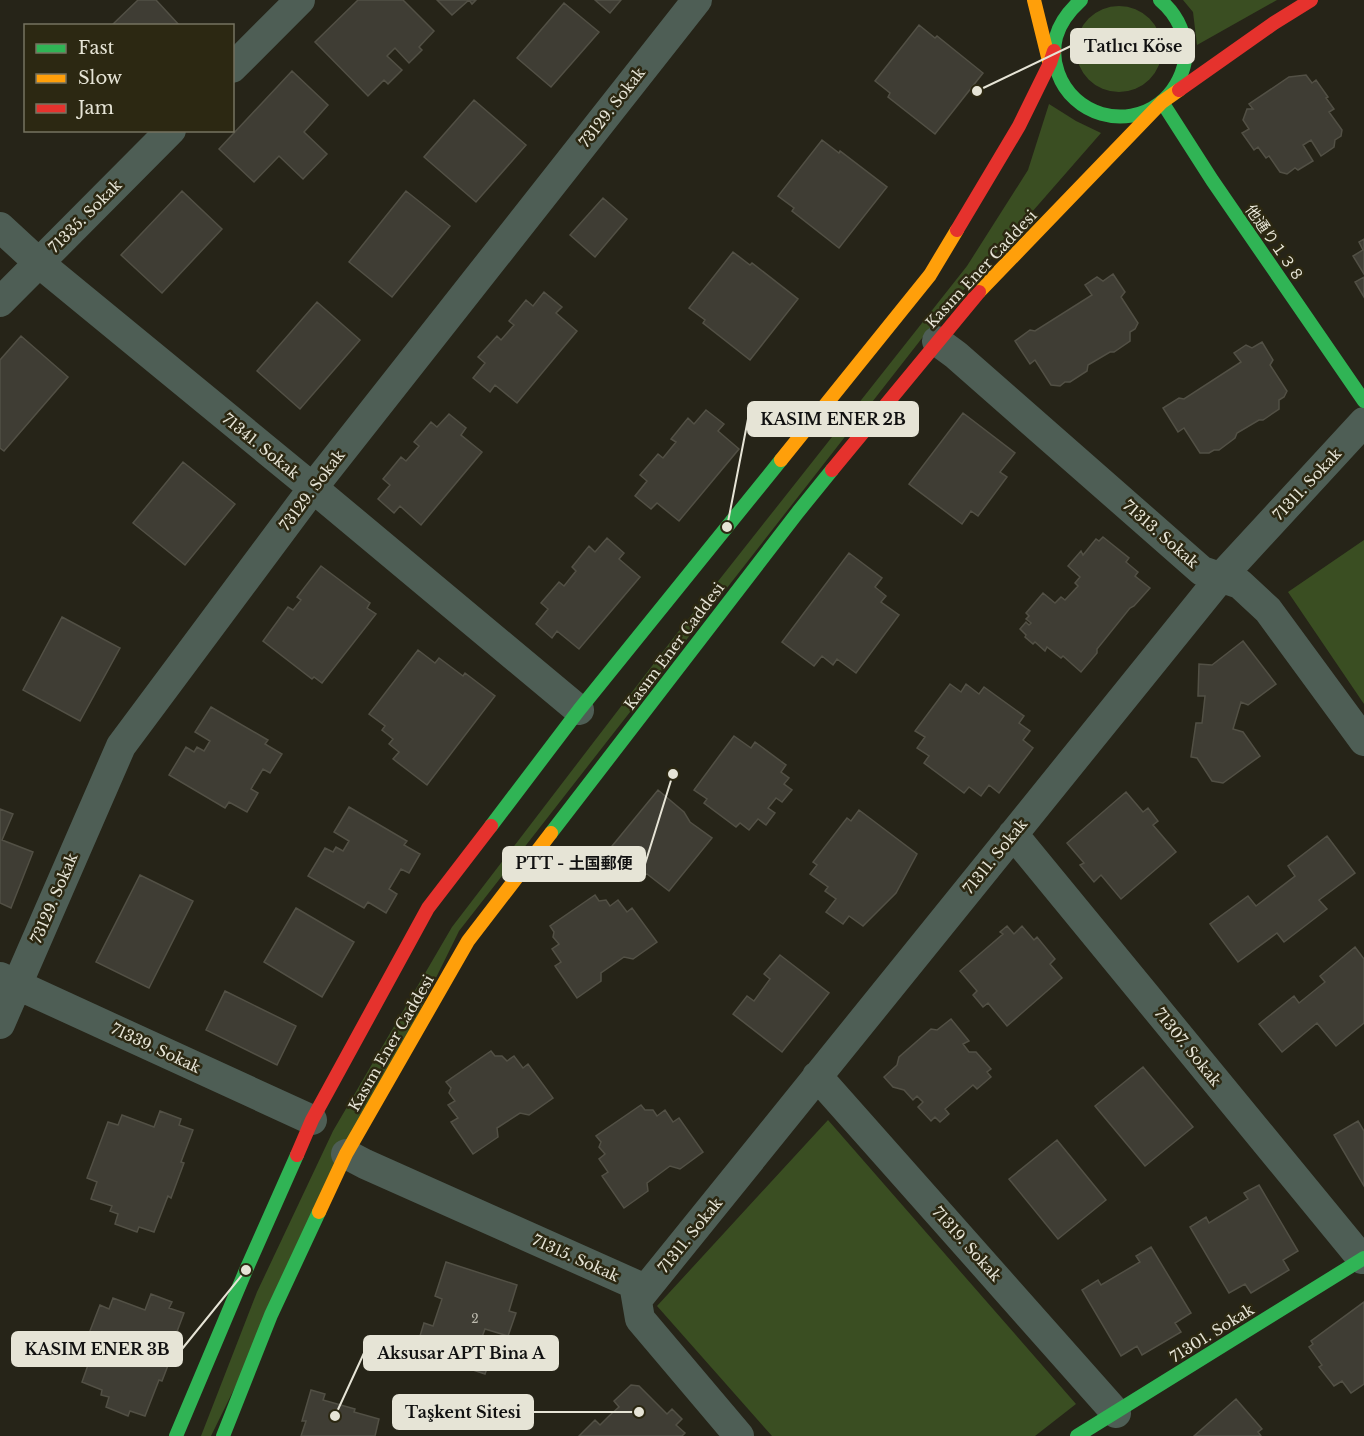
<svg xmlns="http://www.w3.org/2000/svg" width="1364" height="1436" viewBox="0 0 1364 1436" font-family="'Libre Baskerville','Noto Sans SC','Noto Sans JP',serif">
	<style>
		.green { fill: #3a4e22 }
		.building { fill: #3f3d34; stroke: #525045; stroke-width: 1.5 }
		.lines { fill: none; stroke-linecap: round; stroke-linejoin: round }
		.street { stroke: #4e5e55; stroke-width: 30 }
		.fast { stroke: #30b455; stroke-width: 14 }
		.slow { stroke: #ff9f0a; stroke-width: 14 }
		.jam { stroke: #e5322d; stroke-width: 14 }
		.labels { text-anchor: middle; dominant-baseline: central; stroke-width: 5; stroke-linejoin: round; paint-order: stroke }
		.number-label { font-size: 12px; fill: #bcbaae }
		.street-label { font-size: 15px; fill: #e6e4d6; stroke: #2c2812 }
		.leader { fill: none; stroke: #e6e4d6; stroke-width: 2 }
		.callout-dot { fill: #e6e4d6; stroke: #2c2812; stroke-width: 2 }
		.callout { fill: #e6e4d6; stroke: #e6e4d6; stroke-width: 2 }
		.callout-label { font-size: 16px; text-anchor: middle; font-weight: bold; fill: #111 }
	</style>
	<rect width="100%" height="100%" fill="#262418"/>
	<path class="green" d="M1183,0H1277L1197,45L1193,12Z
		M1076 49a43 43 0 1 1 86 0a43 43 0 1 1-86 0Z
		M1049,104L1076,121L1101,133L926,333L459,931L211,1436H201L257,1292L333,1131L452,927L678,632L967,266L1028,170Z
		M1364,540V704L1288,592Z
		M828,1120L1076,1404L1035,1436H772L657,1306Z"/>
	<path class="building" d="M138,0H156L180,26H111Z
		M358,0H403L434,31L419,47L422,50L409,63L395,48L387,56L402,70L388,84L384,80L368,96L315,42Z
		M437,0H476L472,4L469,0L452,15Z
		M595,0H621L610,13Z
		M564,3L599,32L551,87L517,58Z
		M919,25L935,38L937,36L983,73L935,134L888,97L890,93L875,81Z
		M292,71L328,105L304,132L327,154L303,179L279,156L254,182L219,149Z
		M1306,75L1312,83L1316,80L1328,97L1326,98L1334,109L1329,112L1342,130L1341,136L1335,140L1334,147L1321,156L1311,140L1303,145L1313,161L1298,170L1295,168L1287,174L1280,172L1269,156L1266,158L1258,147L1254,150L1242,133L1249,129L1243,120L1247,109H1253L1249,104L1289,77Z
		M474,100L526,145L476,202L424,157Z
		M822,140L839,153L840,151L887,187L839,248L792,211L794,208L778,196Z
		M182,191L222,229L162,293L121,255Z
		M406,191L450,226L392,297L349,262Z
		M603,198L627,219L595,257L570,235Z
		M1364,239V274L1353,256L1363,250L1359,242Z
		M733,252L750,265L752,263L798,299L750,360L703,323L705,320L689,308Z
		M1113,274L1125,292L1121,297L1138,323L1135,329L1130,332V341L1114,352H1110L1088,365L1087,371L1070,382H1065L1060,386L1051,385L1035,360L1030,364L1015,341L1030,330L1035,331L1092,295L1085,285L1097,277L1103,281Z
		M1364,277V297L1355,282Z
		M544,292L562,307L556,313L577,331L517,403L495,385L490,392L473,378L485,363L478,357L497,336L501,340L514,325L509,321L526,300L533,306Z
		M317,302L360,340L300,409L257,371Z
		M21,336L68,377L4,451L0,448V360Z
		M1262,342L1273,360L1270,365L1287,391L1284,397L1279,400V409L1263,420H1259L1237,433L1235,438L1219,450H1214L1209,453H1200L1184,428L1178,432L1163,408L1179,398L1184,399L1241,362L1234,353L1246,345L1252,348Z
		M706,410L724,424L718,431L739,449L679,521L657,503L651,509L635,496L647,481L640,475L658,454L663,458L676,442L671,439L688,418L694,424Z
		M963,413L1015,453L1000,472L1007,477L978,516L971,511L962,524L909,484Z
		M449,414L466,428L461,435L482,452L421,525L400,506L394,513L378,499L390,485L383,479L401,457L406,461L419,446L414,442L431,422L437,427Z
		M183,462L235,504L185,565L133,523Z
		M1103,537L1129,558L1126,562L1138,572L1135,576L1150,588L1134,606L1130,608L1097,649V653L1081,672L1063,656L1061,658L1047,647L1045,651L1035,642L1033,644L1025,637L1026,635L1020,629L1026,622L1029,625L1031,623L1026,619L1029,616L1026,613L1043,593L1055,603L1061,597L1065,600L1078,586L1075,583L1080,577L1068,566L1081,551L1083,555L1096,539L1099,541Z
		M607,538L624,553L619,559L640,577L579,649L557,631L552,638L536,624L548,609L541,603L559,582L564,586L576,571L572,567L589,546L595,552Z
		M849,553L882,578L875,587L886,596L881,602L899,615L856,673L837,659L833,665L822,656L814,666L782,642Z
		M321,566L370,603L367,608L376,614L322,683L314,677L312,679L263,641L288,607L293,610L301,600L297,597Z
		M62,617L120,648L80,721L23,690Z
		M1243,641L1276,684L1248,705L1241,702L1233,729L1243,732L1260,756L1223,783L1212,781L1197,758L1191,757L1196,723H1202L1205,696H1198L1199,664L1212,665Z
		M418,650L435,663L439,658L463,676L465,673L495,696L427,785L393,759L399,752L389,744L393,739L382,730L385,726L369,714Z
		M950,684L961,692L966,684L979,694L984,687L1024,716L1019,723L1030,731L1023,740L1033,748L999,793L989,785L981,796L969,787L964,793L924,763L929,756L917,748L925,737L915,731Z
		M211,707L268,740L265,744L282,754L270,773L263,769L251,789L258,793L247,812L229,802L225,808L169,775L186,747L194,752L197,747L204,751L210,741L195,732Z
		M734,736L751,748L755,742L786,765L781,772L789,778L784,784L792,790L782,802L776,798L768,808L775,813L766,825L758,819L749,830L740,823L736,827L704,803L707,799L694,790Z
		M658,790L684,812L690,822L712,838L669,891L647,874L637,876L608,851Z
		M1126,792L1143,812L1148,808L1158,821L1153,825L1176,852L1121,899L1101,875L1094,882L1080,865L1084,863L1067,843Z
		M349,807L407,841L404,845L420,854L409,873L401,869L389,889L397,894L386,913L368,902L364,908L308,876L325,848L333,852L336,847L343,851L349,841L334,832Z
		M0,809L13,814L2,840L33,852L11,908L0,903Z
		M859,810L917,854L896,893L863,926L849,916L843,924L826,912L836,899L825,891L828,887L810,874L817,865L813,862L847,818L851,821Z
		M1327,836L1355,873L1319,900L1327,909L1284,942L1277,933L1238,962L1210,924L1248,896L1256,906L1295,876L1288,866Z
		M140,875L193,901L149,988L96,962Z
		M595,895L599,901L606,900L610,906L618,900L627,912L632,908L657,942L633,959L624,957L601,973V981L577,998L555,966L561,962L552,949L559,944L553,937L554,932L550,926Z
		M296,908L354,942L322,997L264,962Z
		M1007,926L1014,934L1022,926L1034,940L1037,937L1055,959L1050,964L1062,978L1007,1026L988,1003L983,1007L973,995L977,991L960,971L1003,934L1000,932Z
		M1355,947L1364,959V1023L1336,1046L1317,1023L1282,1052L1259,1024L1294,996L1299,1003L1325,982L1320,976Z
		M780,955L829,993L782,1052L733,1014L747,996L754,1001L770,979L764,974Z
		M225,991L296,1026L277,1065L206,1030Z
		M951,1019L969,1041L963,1044L969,1052H976L991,1069L987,1072L991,1077L977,1089L973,1085L945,1109L949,1114L940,1122L935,1117L931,1121L918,1107L923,1102L917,1096L913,1100L904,1090L893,1087L884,1077L897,1065L899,1057L931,1029L937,1030Z
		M491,1051L495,1056H502L507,1061L514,1056L523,1068L528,1064L553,1098L529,1115L520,1113L497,1128L498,1137L473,1154L451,1122L458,1118L448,1105L455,1101L449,1093L451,1088L446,1082Z
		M1143,1067L1193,1127L1145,1166L1095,1106Z
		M641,1105L645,1110H653L657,1116L665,1110L673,1122L679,1118L703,1152L680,1169L670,1166L647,1183L648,1191L624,1208L602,1176L608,1172L599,1159L605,1154L599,1147L601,1142L596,1136Z
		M160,1111L181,1119L179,1125L193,1130L181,1162L184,1163L171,1198L168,1196L154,1232L139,1227L137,1232L115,1224L118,1214L110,1211L112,1206L91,1199L97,1182L87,1178L108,1122L118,1125L122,1115L154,1127Z
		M1358,1121L1364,1131V1186L1334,1135Z
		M1057,1140L1106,1200L1058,1239L1009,1179Z
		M1259,1185L1298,1251L1283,1260L1289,1270L1251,1293L1245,1284L1229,1293L1190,1227L1206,1217L1209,1223L1248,1199L1244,1193Z
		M1151,1247L1191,1313L1175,1323L1181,1332L1142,1355L1137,1346L1121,1356L1082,1290L1098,1280L1101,1285L1140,1262L1136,1256Z
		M446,1262L517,1285L509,1311L516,1313L508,1336L485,1329L482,1337L496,1342L485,1374L452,1363L451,1368L429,1361L430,1358L415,1352L424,1323L433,1326L442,1299L435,1296Z
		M151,1294L172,1302L169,1308L184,1313L172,1345L175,1347L162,1381L159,1380L145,1416L130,1411L128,1416L106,1407L109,1397L101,1395L102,1390L82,1382L88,1365L78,1362L100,1305L109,1309L113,1298L145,1310Z
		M1364,1302V1384L1351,1393L1342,1381L1334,1386L1319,1367L1322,1365L1309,1347L1313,1344L1311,1341Z
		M631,1385L639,1386L667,1414L672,1409L682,1419L676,1425L685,1433L682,1436H579L595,1420L600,1425L609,1416L619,1407L614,1401Z
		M311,1390L325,1394L323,1400L355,1409L354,1412L379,1419L375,1436H301L306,1421H302Z
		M1236,1399L1262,1429L1258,1432L1261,1436H1194Z"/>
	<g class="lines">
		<path class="street" d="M232,68L300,0
			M0,227L39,263L313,488L579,710
			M0,302L171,130
			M937,341L956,355L1202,571L1240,584L1268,610L1364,741
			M1013,834L1362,1259
			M0,977L312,1120
			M0,1024L121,746L322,476L697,0
			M817,1076L1116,1413
			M346,1154L365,1164L634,1284L640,1319L739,1436
			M637,1300L1221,577L1364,422"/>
		<path class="fast" d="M1081,0C1070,10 1060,22 1056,37C1053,49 1054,62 1058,73C1073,115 1125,130 1160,103C1173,93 1182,77 1185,61C1188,37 1178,15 1160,0
			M1162,102L1212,180L1364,401
			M491,826L579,710L781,460
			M551,833L798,512L832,470
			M176,1436L246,1270L297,1155
			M223,1436L271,1315L319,1212
			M1077,1436L1364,1258"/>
		<path class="slow" d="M1034,0L1049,61
			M979,292L1162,102L1179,90
			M781,460L930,275L957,230
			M319,1212L346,1154L468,941L551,833"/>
		<path class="jam" d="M1179,90L1274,23L1311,0
			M957,230L1019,126L1050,63L1054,51
			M832,470L979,292
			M297,1155L312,1120L428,908L491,826"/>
	</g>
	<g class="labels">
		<g class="number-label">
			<text x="475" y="1318">2</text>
		</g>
		<g class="street-label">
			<text transform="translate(612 107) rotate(-52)">73129. Sokak</text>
			<text transform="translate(85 216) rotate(-45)">71335. Sokak</text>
			<text transform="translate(1275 243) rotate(55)">他通り１３８</text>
			<text transform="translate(981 269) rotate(-47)">Kasım Ener Caddesi</text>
			<text transform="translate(261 446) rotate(39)">71341. Sokak</text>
			<text transform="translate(1307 484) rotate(-47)">71311. Sokak</text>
			<text transform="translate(312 490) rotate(-53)">73129. Sokak</text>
			<text transform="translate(1161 534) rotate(41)">71313. Sokak</text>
			<text transform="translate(674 646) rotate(-53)">Kasım Ener Caddesi</text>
			<text transform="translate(995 856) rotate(-51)">71311. Sokak</text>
			<text transform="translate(54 898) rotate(-67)">73129. Sokak</text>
			<text transform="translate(391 1043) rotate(-60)">Kasım Ener Caddesi</text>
			<text transform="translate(1188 1047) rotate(51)">71307. Sokak</text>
			<text transform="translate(156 1048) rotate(25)">71339. Sokak</text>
			<text transform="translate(690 1235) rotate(-51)">71311. Sokak</text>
			<text transform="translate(967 1244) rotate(48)">71319. Sokak</text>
			<text transform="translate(576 1258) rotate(24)">71315. Sokak</text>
			<text transform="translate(1212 1333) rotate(-32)">71301. Sokak</text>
		</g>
	</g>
	<path class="leader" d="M977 91L1071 46M727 527L748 419M673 774L645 864M246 1270L182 1349M335 1416L364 1353M639 1412L533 1412"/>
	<g class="callout-dot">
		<circle cx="977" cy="91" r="6"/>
		<circle cx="727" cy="527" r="6"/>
		<circle cx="673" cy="774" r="6"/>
		<circle cx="246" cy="1270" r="6"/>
		<circle cx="335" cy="1416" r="6"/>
		<circle cx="639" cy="1412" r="6"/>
	</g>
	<g class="callout">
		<rect x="1071" y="29" width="123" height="34" rx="6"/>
		<rect x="748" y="402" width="170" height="34" rx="6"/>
		<rect x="503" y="847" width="142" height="34" rx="6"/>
		<rect x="12" y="1332" width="170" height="34" rx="6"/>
		<rect x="364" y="1336" width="194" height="34" rx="6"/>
		<rect x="393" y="1395" width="140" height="34" rx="6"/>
	</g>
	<g class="callout-label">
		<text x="1133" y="52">Tatlıcı Köse</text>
		<text x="833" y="425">KASIM ENER 2B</text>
		<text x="574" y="869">PTT - 土国郵便</text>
		<text x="97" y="1355">KASIM ENER 3B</text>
		<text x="461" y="1359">Aksusar APT Bina A</text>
		<text x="463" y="1418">Taşkent Sitesi</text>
	</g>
	<rect x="24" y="24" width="210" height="108" fill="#2c2812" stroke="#767360" stroke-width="1.5"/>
	<rect x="36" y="44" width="30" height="9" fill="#30b455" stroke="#767360" stroke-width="1.5"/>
	<text x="78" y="54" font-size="18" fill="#e6e4d6">Fast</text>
	<rect x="36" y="74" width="30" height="9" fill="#ff9f0a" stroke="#767360" stroke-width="1.5"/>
	<text x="78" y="84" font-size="18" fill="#e6e4d6">Slow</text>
	<rect x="36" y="104" width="30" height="9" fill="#e5322d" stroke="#767360" stroke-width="1.5"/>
	<text x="78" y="114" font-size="18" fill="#e6e4d6">Jam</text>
</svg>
